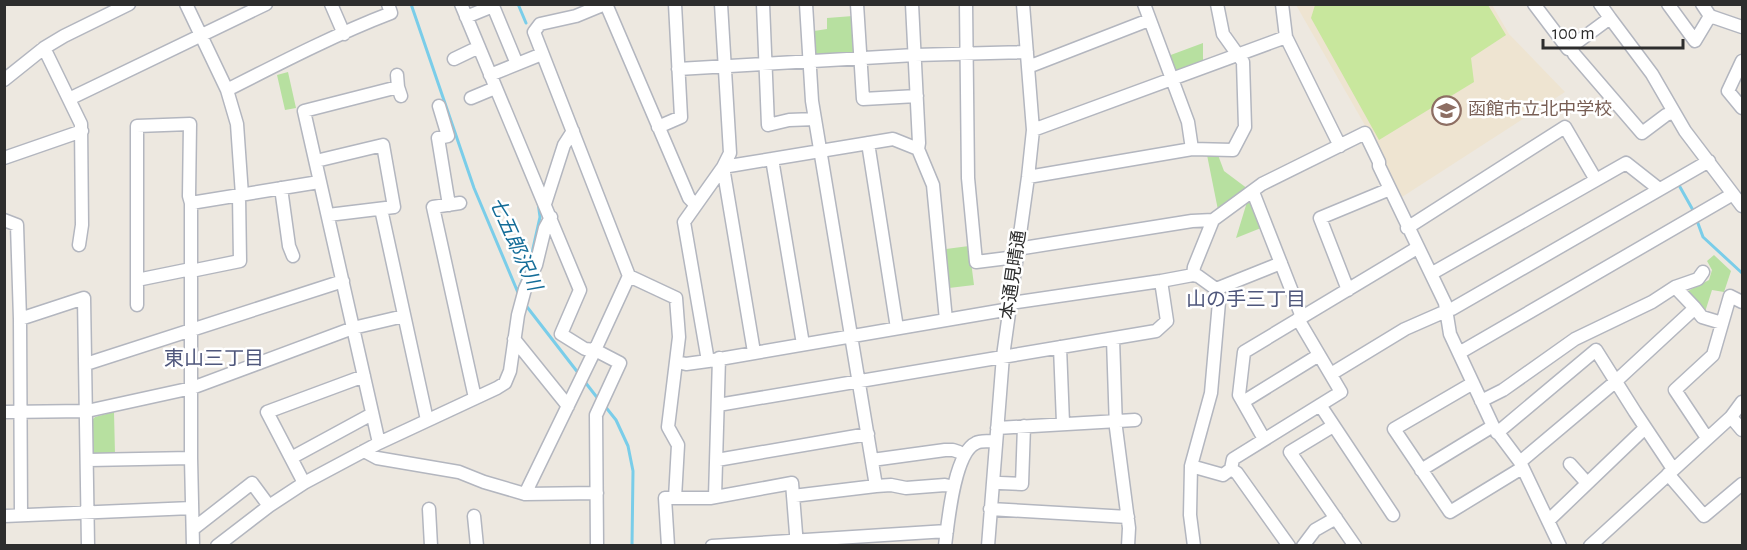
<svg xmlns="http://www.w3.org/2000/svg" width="1747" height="550" viewBox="0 0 1747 550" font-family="'Alegreya Sans','Noto Sans JP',sans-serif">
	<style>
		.education { fill: #eee4d1 }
		.green { fill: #b7e0a0 }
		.pitch { fill: #c8e79d }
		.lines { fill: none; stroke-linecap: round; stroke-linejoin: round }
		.stream { stroke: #7acde9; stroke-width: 3 }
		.minor-casing { stroke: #b3b6bf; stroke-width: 15 }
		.minor { stroke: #fff; stroke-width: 12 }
		.labels { text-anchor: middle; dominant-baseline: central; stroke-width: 5; stroke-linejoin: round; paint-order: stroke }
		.education-label { font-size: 18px; fill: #785e54; stroke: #fff; text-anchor: start }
		.street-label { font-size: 18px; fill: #2d2d2d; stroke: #fff }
		.water-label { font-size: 20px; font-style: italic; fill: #156d98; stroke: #fff }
		.neighbourhood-label { font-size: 20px; fill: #4f577c; stroke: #fff }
	</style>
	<rect width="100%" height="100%" fill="#ede8e0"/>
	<path class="education" d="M1298,4L1492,5L1509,34L1565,92L1402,197L1366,127L1296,5Z"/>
	<path class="green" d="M853,16L856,51L853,55L818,57L815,54L814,31L827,29V18Z
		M1203,43V62L1174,72L1168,56Z
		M288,72L296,108L285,110L277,75Z
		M1207,155H1218L1224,171L1248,189L1218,210Z
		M1251,201L1261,228L1236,238L1247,202Z
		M969,246L974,285L949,288L946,249Z
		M1714,255L1731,271L1724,292L1712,290L1705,312L1686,292L1709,280L1712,270L1707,261Z
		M114,412L115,454L95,455L92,451V420L95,417Z"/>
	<path class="pitch" d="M1315,5H1488L1506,35L1471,58L1474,82L1379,140L1311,18Z"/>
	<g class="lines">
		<path class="stream" d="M411,4L474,188L519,295
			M518,4L526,23
			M1680,187L1694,212
			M1696,218L1703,237L1742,273
			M518,290L530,262L540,217L538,202
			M524,303L579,374
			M585,382L599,400
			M604,405L616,420L628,446L633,471L632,546"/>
		<defs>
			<path id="minor" d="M186,4L227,90L237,124L242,195
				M331,4L344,34
				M461,4L580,290L561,334L585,349L595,350L620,363L596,415L597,546
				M606,4L689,198L696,205
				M721,4L730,153L723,167L754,352
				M763,4L768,125L789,120L815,119
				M806,4L812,101L876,486
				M857,4L863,99L917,96
				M912,4L919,143L918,149
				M966,4L968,178L976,262L1016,257
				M1144,4L1188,122L1192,149
				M1282,4L1286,37L1340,146
				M1534,4L1568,49L1610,18L1600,4
				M1668,4L1695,41L1710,16
				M1702,4L1710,16L1742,27
				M466,17L493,6L517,64
				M1610,18L1652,74L1685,131L1742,206
				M1571,47L1574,54L1642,133L1666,115L1674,112
				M44,48L81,124L82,225L79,245
				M454,59L479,47
				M1742,61L1728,91L1742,108
				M1028,67L1149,20
				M678,69L915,55L1027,52
				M397,75L398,87L401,96
				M490,75L542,54
				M4,80L44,48L64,36L129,4
				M227,90C280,63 336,34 391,13L388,4
				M471,98L495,88
				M69,99L266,4
				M439,106L448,136L438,138L449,205
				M658,127L681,117L675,4
				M1033,130L1286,37
				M868,143L897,328
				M4,158L82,131
				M772,159L803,344
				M316,161L383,145L394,207L328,215
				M1028,177L1192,149L1233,150L1245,127L1243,62L1223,34L1217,4
				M281,188L289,246L293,256
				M1253,192L1302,317
				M191,203L319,182
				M460,203L433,207L475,398
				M545,204L564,145L573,131
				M381,209L427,420
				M4,220L17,225L20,319L21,515
				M1407,228L1565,127L1596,180
				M1017,249L1192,221L1213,220
				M191,271L240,261L239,195
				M1436,271L1626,163L1659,189
				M1193,275L1194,267L1213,220L1262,184L1365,133L1379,162V166L1445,303L1450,334L1493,426L1520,462L1560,546
				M629,276L676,298L679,337L668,427L678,445L675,498
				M137,280L191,269
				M1675,287L1698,279L1703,272
				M1216,289L1281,263
				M1348,290L1320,218L1390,189
				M1011,303L1161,281L1193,275L1198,276L1216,289L1219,302L1211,393L1191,466L1190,515L1194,546
				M137,305V126L190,124L189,196L191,203V458L193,546
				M1452,309L1709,161
				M20,319L84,298L88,546
				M514,339L568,406
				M1113,339L1116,428L1129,528L1128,546
				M1060,347L1063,423
				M1459,353L1733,194
				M708,361L684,222L723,167L893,139L918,149L933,185L946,320
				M677,362L686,364L708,361L1010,309
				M86,364L343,281
				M1331,374L1405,329L1446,311
				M1473,383L1394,429L1450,512L1522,468
				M1481,401L1503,390L1575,339L1652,302L1675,287L1695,308
				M1243,402L1319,355
				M718,405L1156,331L1167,321L1161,281
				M1320,405L1393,515
				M4,412L87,411L192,388L353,328L404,316
				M1731,417L1742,430
				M1333,426L1290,452L1355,546
				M997,428L1135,420
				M1497,433L1596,350L1635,412L1673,469
				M1707,438L1675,390L1713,355L1730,296L1742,302
				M1264,439L1239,395L1244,352L1417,248
				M379,443L304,111L398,87
				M364,451L377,458L459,472L484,482L525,494L597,493
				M291,458L372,414
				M88,460L191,458
				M717,460L868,434
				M872,460L945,450H953L959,452
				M1520,462L1615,382L1695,308L1702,317L1722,323
				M1570,464L1587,483
				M1191,466L1223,475L1231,469
				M1421,470L1493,426
				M1668,474L1704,516L1742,484
				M304,483L267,412L364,376
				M1000,483L1022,484L1024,426
				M525,494L595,350L629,276L534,32L540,24L576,16L605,4
				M793,496L876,486L891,485L906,488L945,485L954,487
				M715,497L719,358
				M429,509L431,546
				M990,509L1128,517
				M4,516L192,508
				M474,516L477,546
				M1548,521L1645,428
				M193,529L252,483L269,506
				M217,546L269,506L304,483L379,443L497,388L505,383L510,371L518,315L525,289L536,265L545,228L551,217
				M668,546L665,498H710L792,483L797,546
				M712,546L947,531
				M945,546C948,522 954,453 976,443C981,440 989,442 995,441
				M988,546L1003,356L1028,177L1033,130L1023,4
				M1289,546L1237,473L1231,469L1233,459L1341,392L1298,319
				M1303,546L1315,530L1336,518
				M1590,546L1731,417L1742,402"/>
		</defs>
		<use href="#minor" class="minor-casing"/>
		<use href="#minor" class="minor"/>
	</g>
	<defs>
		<symbol id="school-ring" viewBox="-11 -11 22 22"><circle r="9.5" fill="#fff" stroke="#8d6e63" stroke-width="1.5"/><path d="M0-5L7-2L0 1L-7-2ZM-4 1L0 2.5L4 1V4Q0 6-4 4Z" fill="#8d6e63"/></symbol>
	</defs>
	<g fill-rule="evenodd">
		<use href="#school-ring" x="1430" y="94" width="33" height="33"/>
	</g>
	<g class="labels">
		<g class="education-label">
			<text x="1468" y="110">函館市立北中学校</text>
		</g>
		<g class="street-label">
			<text transform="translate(1014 275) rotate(-82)">本通見晴通</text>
		</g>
		<g class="water-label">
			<text transform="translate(515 244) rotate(66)">七五郎沢川</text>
		</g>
		<g class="neighbourhood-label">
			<text x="1246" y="300">山の手三丁目</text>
			<text x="214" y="359">東山三丁目</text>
		</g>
	</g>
	<rect width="1747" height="550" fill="none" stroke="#2d2d2d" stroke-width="12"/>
	<path d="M1543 39v9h140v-9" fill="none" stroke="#2d2d2d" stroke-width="3"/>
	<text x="1552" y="39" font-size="18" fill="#2d2d2d" stroke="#ffffff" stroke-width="4.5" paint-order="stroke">100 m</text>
</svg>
